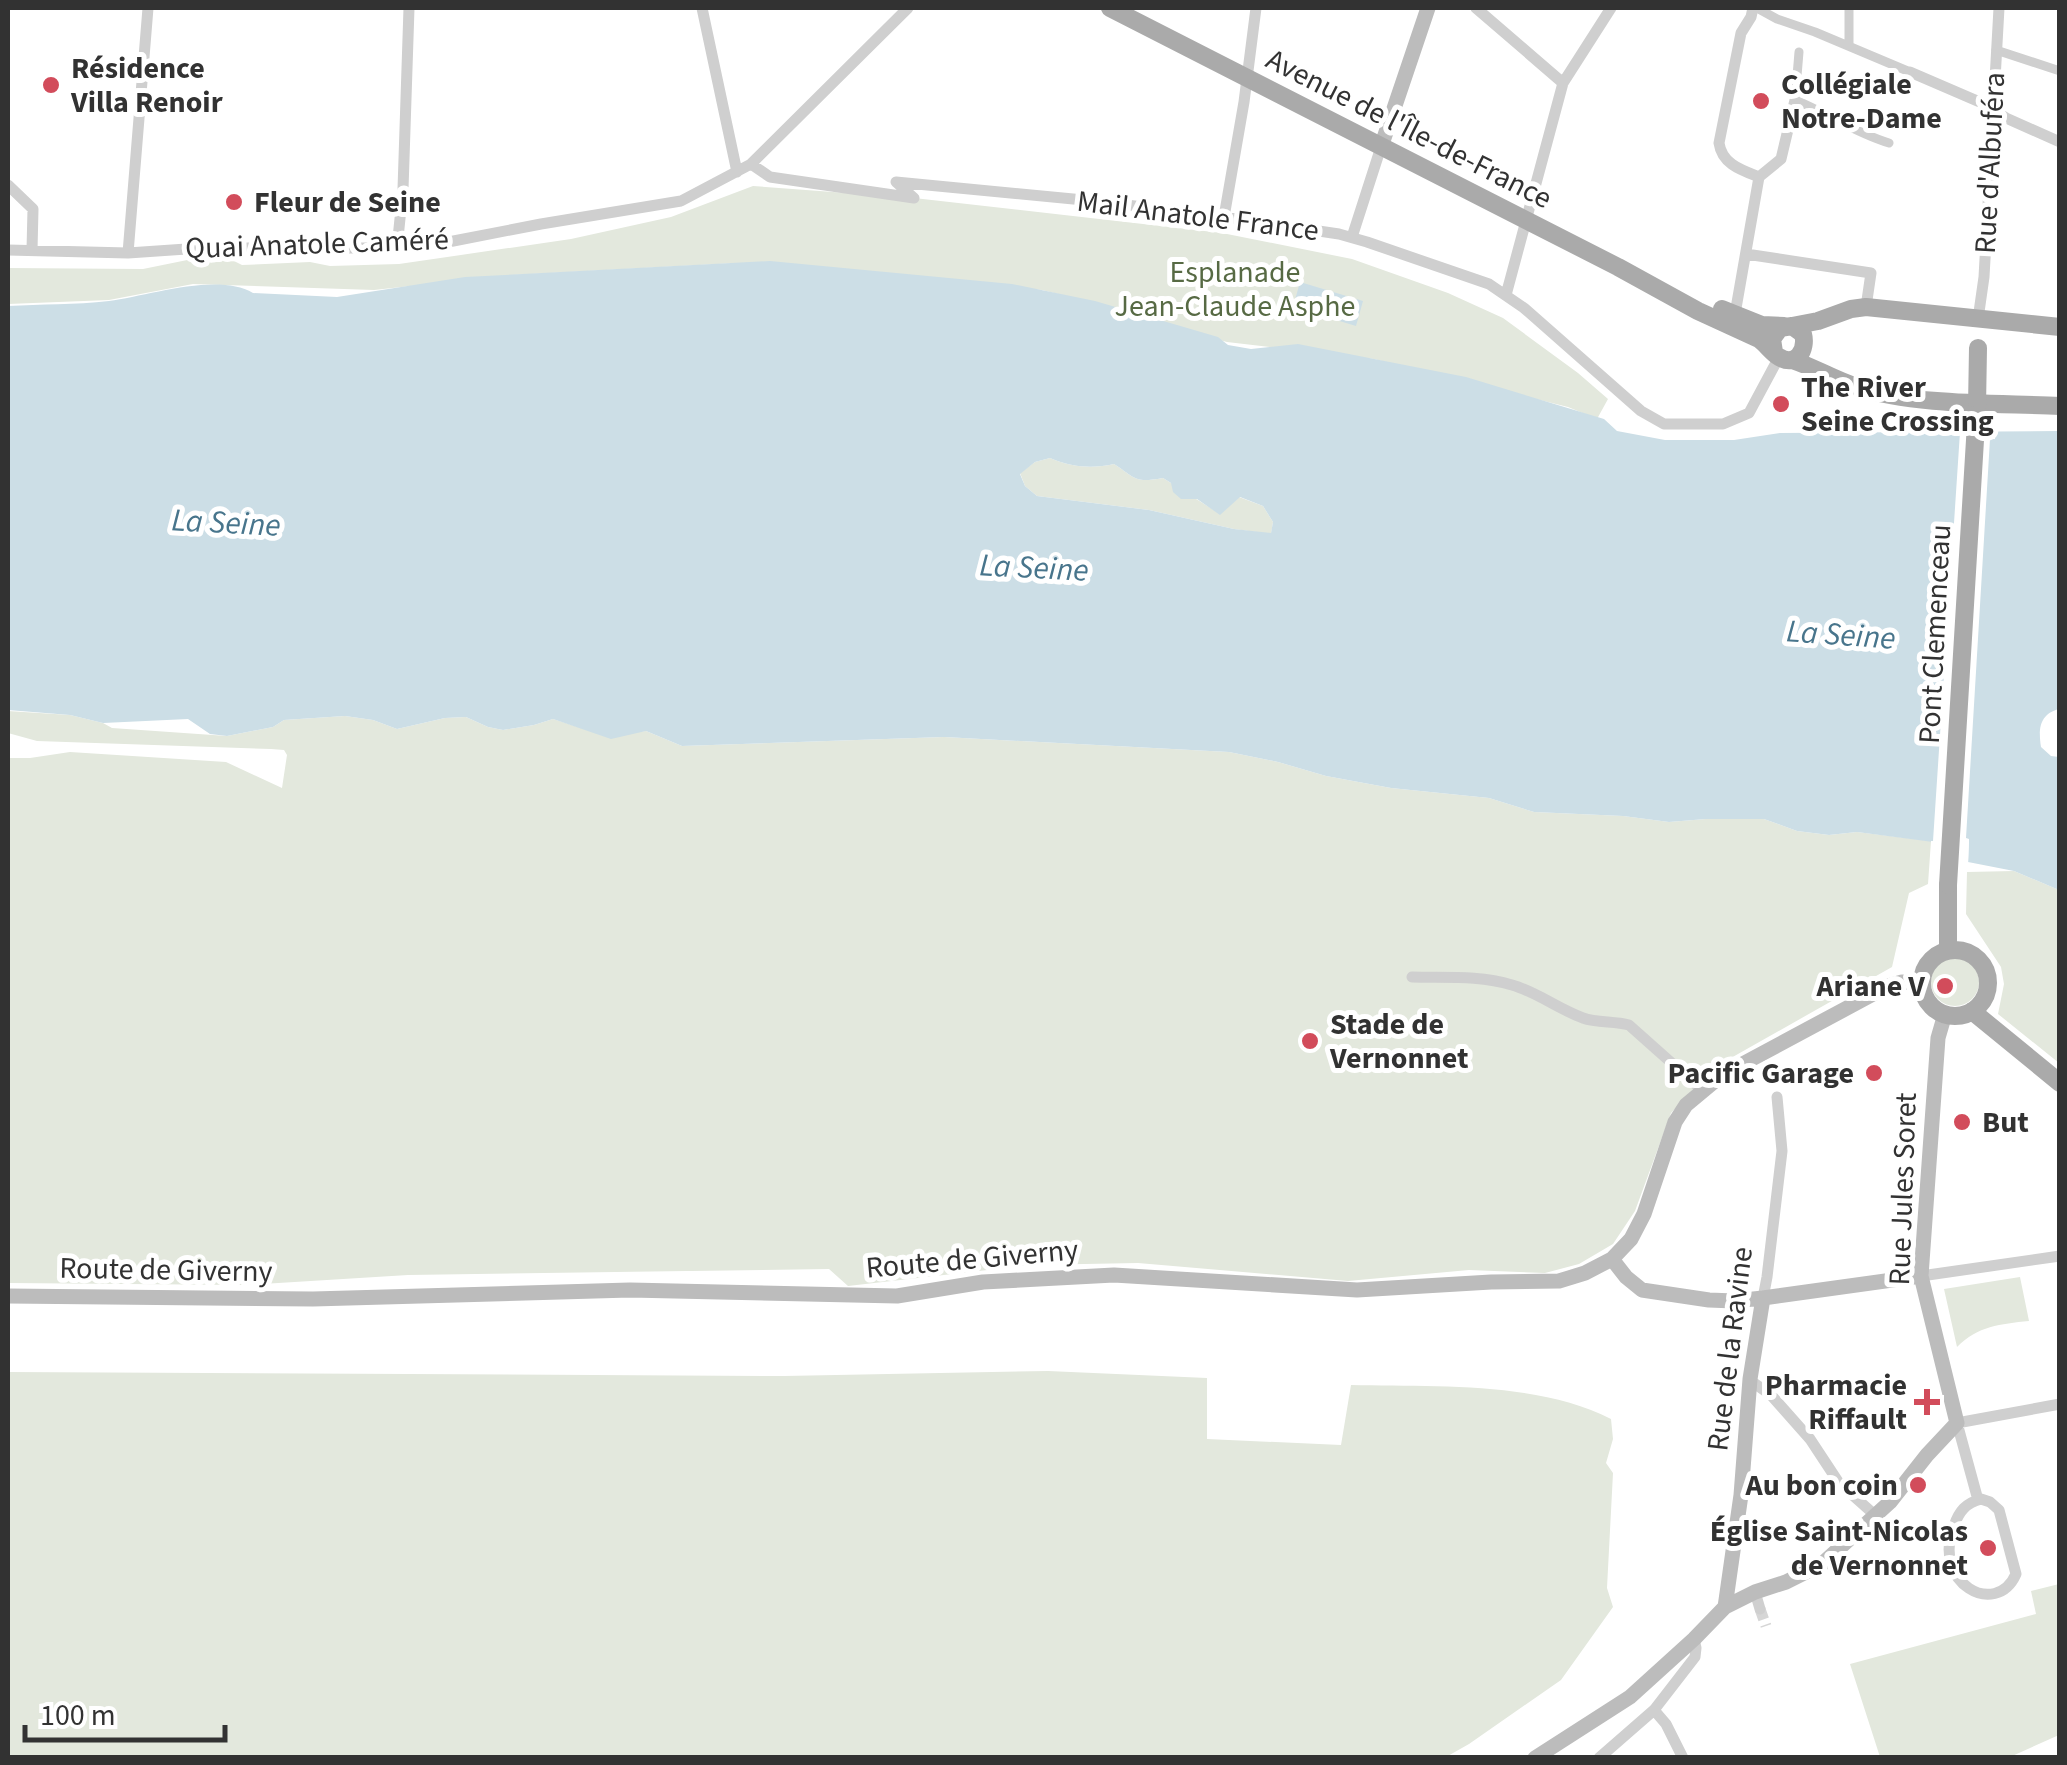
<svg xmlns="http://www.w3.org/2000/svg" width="2067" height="1765" viewBox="0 0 2067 1765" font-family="'Source Sans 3',sans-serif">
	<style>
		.green { fill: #e3e8dd }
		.water { fill: #ccdee6; fill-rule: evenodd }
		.pier { fill: #fff }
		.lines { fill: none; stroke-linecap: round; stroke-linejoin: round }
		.minor-tunnel { stroke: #d6d6d6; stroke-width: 11; stroke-dasharray: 11 5.5; stroke-linecap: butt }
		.pedestrian { stroke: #cfcfcf; stroke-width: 9 }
		.minor { stroke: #cfcfcf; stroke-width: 11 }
		.secondary { stroke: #bcbcbc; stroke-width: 15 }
		.primary { stroke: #aaa; stroke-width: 18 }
		.primary-bridge { stroke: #aaa; stroke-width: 18 }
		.poi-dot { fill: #d24c5b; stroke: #fff; stroke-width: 4 }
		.labels { text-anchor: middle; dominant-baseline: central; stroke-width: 10; stroke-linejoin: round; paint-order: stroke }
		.poi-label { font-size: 30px; font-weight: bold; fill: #323232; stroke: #fff; text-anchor: start }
		.street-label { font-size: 30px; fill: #323232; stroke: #fff }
		.park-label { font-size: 30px; fill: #576a44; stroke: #fff }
		.water-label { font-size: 32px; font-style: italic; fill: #48758c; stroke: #fff }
	</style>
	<rect width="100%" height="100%" fill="#fff"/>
	<path class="green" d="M753,186L914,198L1222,233L1352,259L1448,293L1503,318L1578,373L1608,399L1597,419L1568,407L1374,359L1227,342L1136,318L1141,298L1138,297L1132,312L1042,290L736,263L513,275L374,290L193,284L109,300L8,304V268L143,269L202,257H226L242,265L310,262L330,266L399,264L571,239L671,217Z
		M1050,458C1070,467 1092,469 1114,464C1137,479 1134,483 1163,478L1220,514L1239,497L1263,506L1273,522L1271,534L1234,529L1149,510L1037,496L1025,486L1020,473L1035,462Z
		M8,711L70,715L103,723L112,728L227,736L273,727L284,720L345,716L373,720L397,729L445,718L466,717L488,727L503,730L534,725L553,719L603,735L646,731L682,746L944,737L1229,752L1278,762L1326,776L1391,788L1489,798L1534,812L1623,816L1669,822L1706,819H1764L1797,831L1829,835L1857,832L1931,841L1928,884L1909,893L1892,967L1715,1067L1671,1113L1635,1211L1613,1244L1579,1264L1545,1273L1469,1270L1348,1281L1138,1263L1031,1265L848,1286L829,1269L408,1275L245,1285L8,1283V758H30L70,752L226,762L282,788L287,755L284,750L271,749L37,741L8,733Z
		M2014,871L2059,890V1063L1998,1014L2004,984L2001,967L1966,914L1967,872Z
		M1931 982a24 24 0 1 1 48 0a24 24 0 1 1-48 0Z
		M2020,1277L2029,1321C2000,1324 1978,1326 1957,1347L1944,1289Z
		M1048,1371L1207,1378V1439L1341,1445L1351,1385C1432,1387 1538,1381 1611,1419L1613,1439L1606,1463L1613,1473L1607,1588L1613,1607L1561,1680L1469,1744L1446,1757H8V1372L784,1376Z
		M2059,1584V1735L2010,1757H1880L1850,1664L2036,1614L2031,1591Z"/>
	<path class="water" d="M770,261L1012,284L1095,301L1218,337L1228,345L1251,349L1298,344L1466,377L1604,419L1617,431L1665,440H1734L1780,433L2059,431V709C2040,714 2038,728 2041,747L2051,756L2059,757V890L2014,871L1968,862L1969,840L1933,842L1857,832L1829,835L1797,831L1764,819H1706L1669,822L1623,816L1534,812L1489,798L1391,788L1326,776L1278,762L1229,752L944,737L682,746L646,731L611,739L553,719L534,725L503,730L488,727L466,717L445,718L397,729L373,720L345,716L284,720L273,727L227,736L210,734L188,719L103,723L70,715L8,710V306C41,304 75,305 109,301C148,296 218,272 253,293L337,297L465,277ZM1050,458C1070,467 1092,469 1114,464C1137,479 1134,483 1163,478L1171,483L1173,492L1181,499H1197L1220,515L1240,497L1263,506L1273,522L1271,533L1234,529L1149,510L1037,496L1025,486L1020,474L1035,462Z
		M1300,282L1363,301L1356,326L1293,307Z"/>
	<path class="pier" d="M1956,427H1995V439H1990L1966,838L1969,839L1968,867L1963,863L1964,844L1931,846V841H1933L1960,432L1956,431Z"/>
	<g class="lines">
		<path class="minor-tunnel" d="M1760,1609L1766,1626"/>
		<path class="pedestrian" d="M1757,8L1777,19L1815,32L1910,72
			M1849,46V8
			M1996,50L2060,71
			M1799,52L1795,100C1827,113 1855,133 1889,143"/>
		<path class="minor" d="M702,8L737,172
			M1476,8L1563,83
			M1753,8L1751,17L1741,33L1719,143C1722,164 1741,170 1759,177
			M1910,72L1982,103L2006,118L2060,142
			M751,164L770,177L914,198L896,182L1094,201L1224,217L1339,234L1367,242L1489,284L1524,308L1641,411L1664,424H1723L1749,413L1779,357
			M1759,177L1781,159L1795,100
			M8,185L33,209L32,250
			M1224,217L1244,102L1256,8
			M1352,237L1381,147
			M397,248L403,189L409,8
			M8,250L128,253L201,248H397L438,244L541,224L681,201L751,164L908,8
			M128,253L148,8
			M1746,254L1871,273L1866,307
			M1506,295L1563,83L1611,8
			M1735,314L1759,177
			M1978,319L1984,277L1999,8
			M1412,977C1445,978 1479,975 1512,985C1537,992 1558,1009 1583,1018C1597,1023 1614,1021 1629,1025L1702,1090
			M1921,1276L2060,1256
			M1763,1298L1767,1277L1782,1151L1777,1097
			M1751,1381L1771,1395L1810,1439L1839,1483L1876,1516
			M1981,1499L1990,1502L1999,1510L2016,1574C1996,1619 1931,1583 1954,1526C1959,1511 1966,1503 1981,1499Z
			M1978,1500L1957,1423L2060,1404
			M1755,1592L1760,1609
			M1654,1710L1666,1724L1683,1758
			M1599,1758L1654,1710L1695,1657L1696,1648L1694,1639"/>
		<path class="secondary" d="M1381,147L1428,8
			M1612,1259L1626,1277L1642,1290L1709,1300L1734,1301L1763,1298L1921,1276
			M8,1296L313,1299L630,1290L897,1296L983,1282L1114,1275L1357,1290L1491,1282L1559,1281L1585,1273L1612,1259L1631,1239L1644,1214L1675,1122L1686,1105L1722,1075L1888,986L1902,982L1922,983
			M1725,1607L1741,1495L1750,1379L1763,1298
			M1535,1758L1630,1697L1694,1639L1725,1607L1755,1592L1786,1582L1822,1564L1890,1502L1927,1455L1957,1423L1921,1276L1938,1038L1945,1014"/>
		<path class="primary" d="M1110,8L1618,267L1698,311L1759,339C1766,344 1772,353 1779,357C1797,368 1807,349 1803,334L1792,326L1780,328L1772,339L1774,352
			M1722,309L1762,325L1784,326
			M1792,326L1818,321L1851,309L1866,307L2060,327
			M1792,360C1814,367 1834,380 1857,387C1915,406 1998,403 2060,406
			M1948,885V951
			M1922 983a33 33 0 1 1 66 0a33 33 0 1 1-66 0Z
			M1972,1011L2060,1083"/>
		<path class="primary-bridge" d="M1948,885L1977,407L1978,348"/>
	</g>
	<g class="poi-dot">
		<circle cx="51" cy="85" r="10"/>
		<circle cx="1761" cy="101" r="10"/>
		<circle cx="234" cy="202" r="10"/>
		<circle cx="1781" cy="404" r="10"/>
		<circle cx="1945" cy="986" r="10"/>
		<circle cx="1310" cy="1041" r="10"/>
		<circle cx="1874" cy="1073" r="10"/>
		<circle cx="1962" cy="1122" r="10"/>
		<path d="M1922 1387h10v10h10v10h-10v10h-10v-10h-10v-10h10z"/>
		<circle cx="1918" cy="1485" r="10"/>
		<circle cx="1988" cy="1548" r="10"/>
	</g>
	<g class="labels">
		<g class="poi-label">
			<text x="71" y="68">Résidence<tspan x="71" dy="34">Villa Renoir</tspan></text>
			<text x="1781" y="84">Collégiale<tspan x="1781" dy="34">Notre-Dame</tspan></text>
			<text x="254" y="202">Fleur de Seine</text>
			<text x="1801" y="387">The River<tspan x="1801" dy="34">Seine Crossing</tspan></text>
			<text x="1925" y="986" text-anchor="end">Ariane V</text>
			<text x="1330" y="1024">Stade de<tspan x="1330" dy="34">Vernonnet</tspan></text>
			<text x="1854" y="1073" text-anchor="end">Pacific Garage</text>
			<text x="1982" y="1122">But</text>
			<text x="1907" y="1385" text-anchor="end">Pharmacie<tspan x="1907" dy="34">Riffault</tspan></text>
			<text x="1898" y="1485" text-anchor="end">Au bon coin</text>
			<text x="1968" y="1531" text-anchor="end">Église Saint-Nicolas<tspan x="1968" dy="34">de Vernonnet</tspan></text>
		</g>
		<g class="street-label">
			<text transform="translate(1409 129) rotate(27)">Avenue de l'Île-de-France</text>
			<text transform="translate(1990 163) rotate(-87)">Rue d'Albuféra</text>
			<text transform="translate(1198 216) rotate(7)">Mail Anatole France</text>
			<text transform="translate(317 244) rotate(-2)">Quai Anatole Caméré</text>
			<text transform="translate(1935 634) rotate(-87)">Pont Clemenceau</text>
			<text transform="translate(1903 1189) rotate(-88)">Rue Jules Soret</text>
			<text transform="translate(972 1259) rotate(-5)">Route de Giverny</text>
			<text transform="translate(166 1270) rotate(1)">Route de Giverny</text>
			<text transform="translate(1730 1349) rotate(-83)">Rue de la Ravine</text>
		</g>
		<g class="park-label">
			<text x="1235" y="272">Esplanade<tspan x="1235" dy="34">Jean-Claude Asphe</tspan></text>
		</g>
		<g class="water-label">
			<text transform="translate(226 523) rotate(3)">La Seine</text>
			<text transform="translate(1034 568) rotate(3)">La Seine</text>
			<text transform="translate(1841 635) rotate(4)">La Seine</text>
		</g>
	</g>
	<rect width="2067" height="1765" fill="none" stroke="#323232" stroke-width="20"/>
	<path d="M25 1725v15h200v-15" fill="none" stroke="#323232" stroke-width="5"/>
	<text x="40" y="1725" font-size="30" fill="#323232" stroke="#ffffff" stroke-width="8" paint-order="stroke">100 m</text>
</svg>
